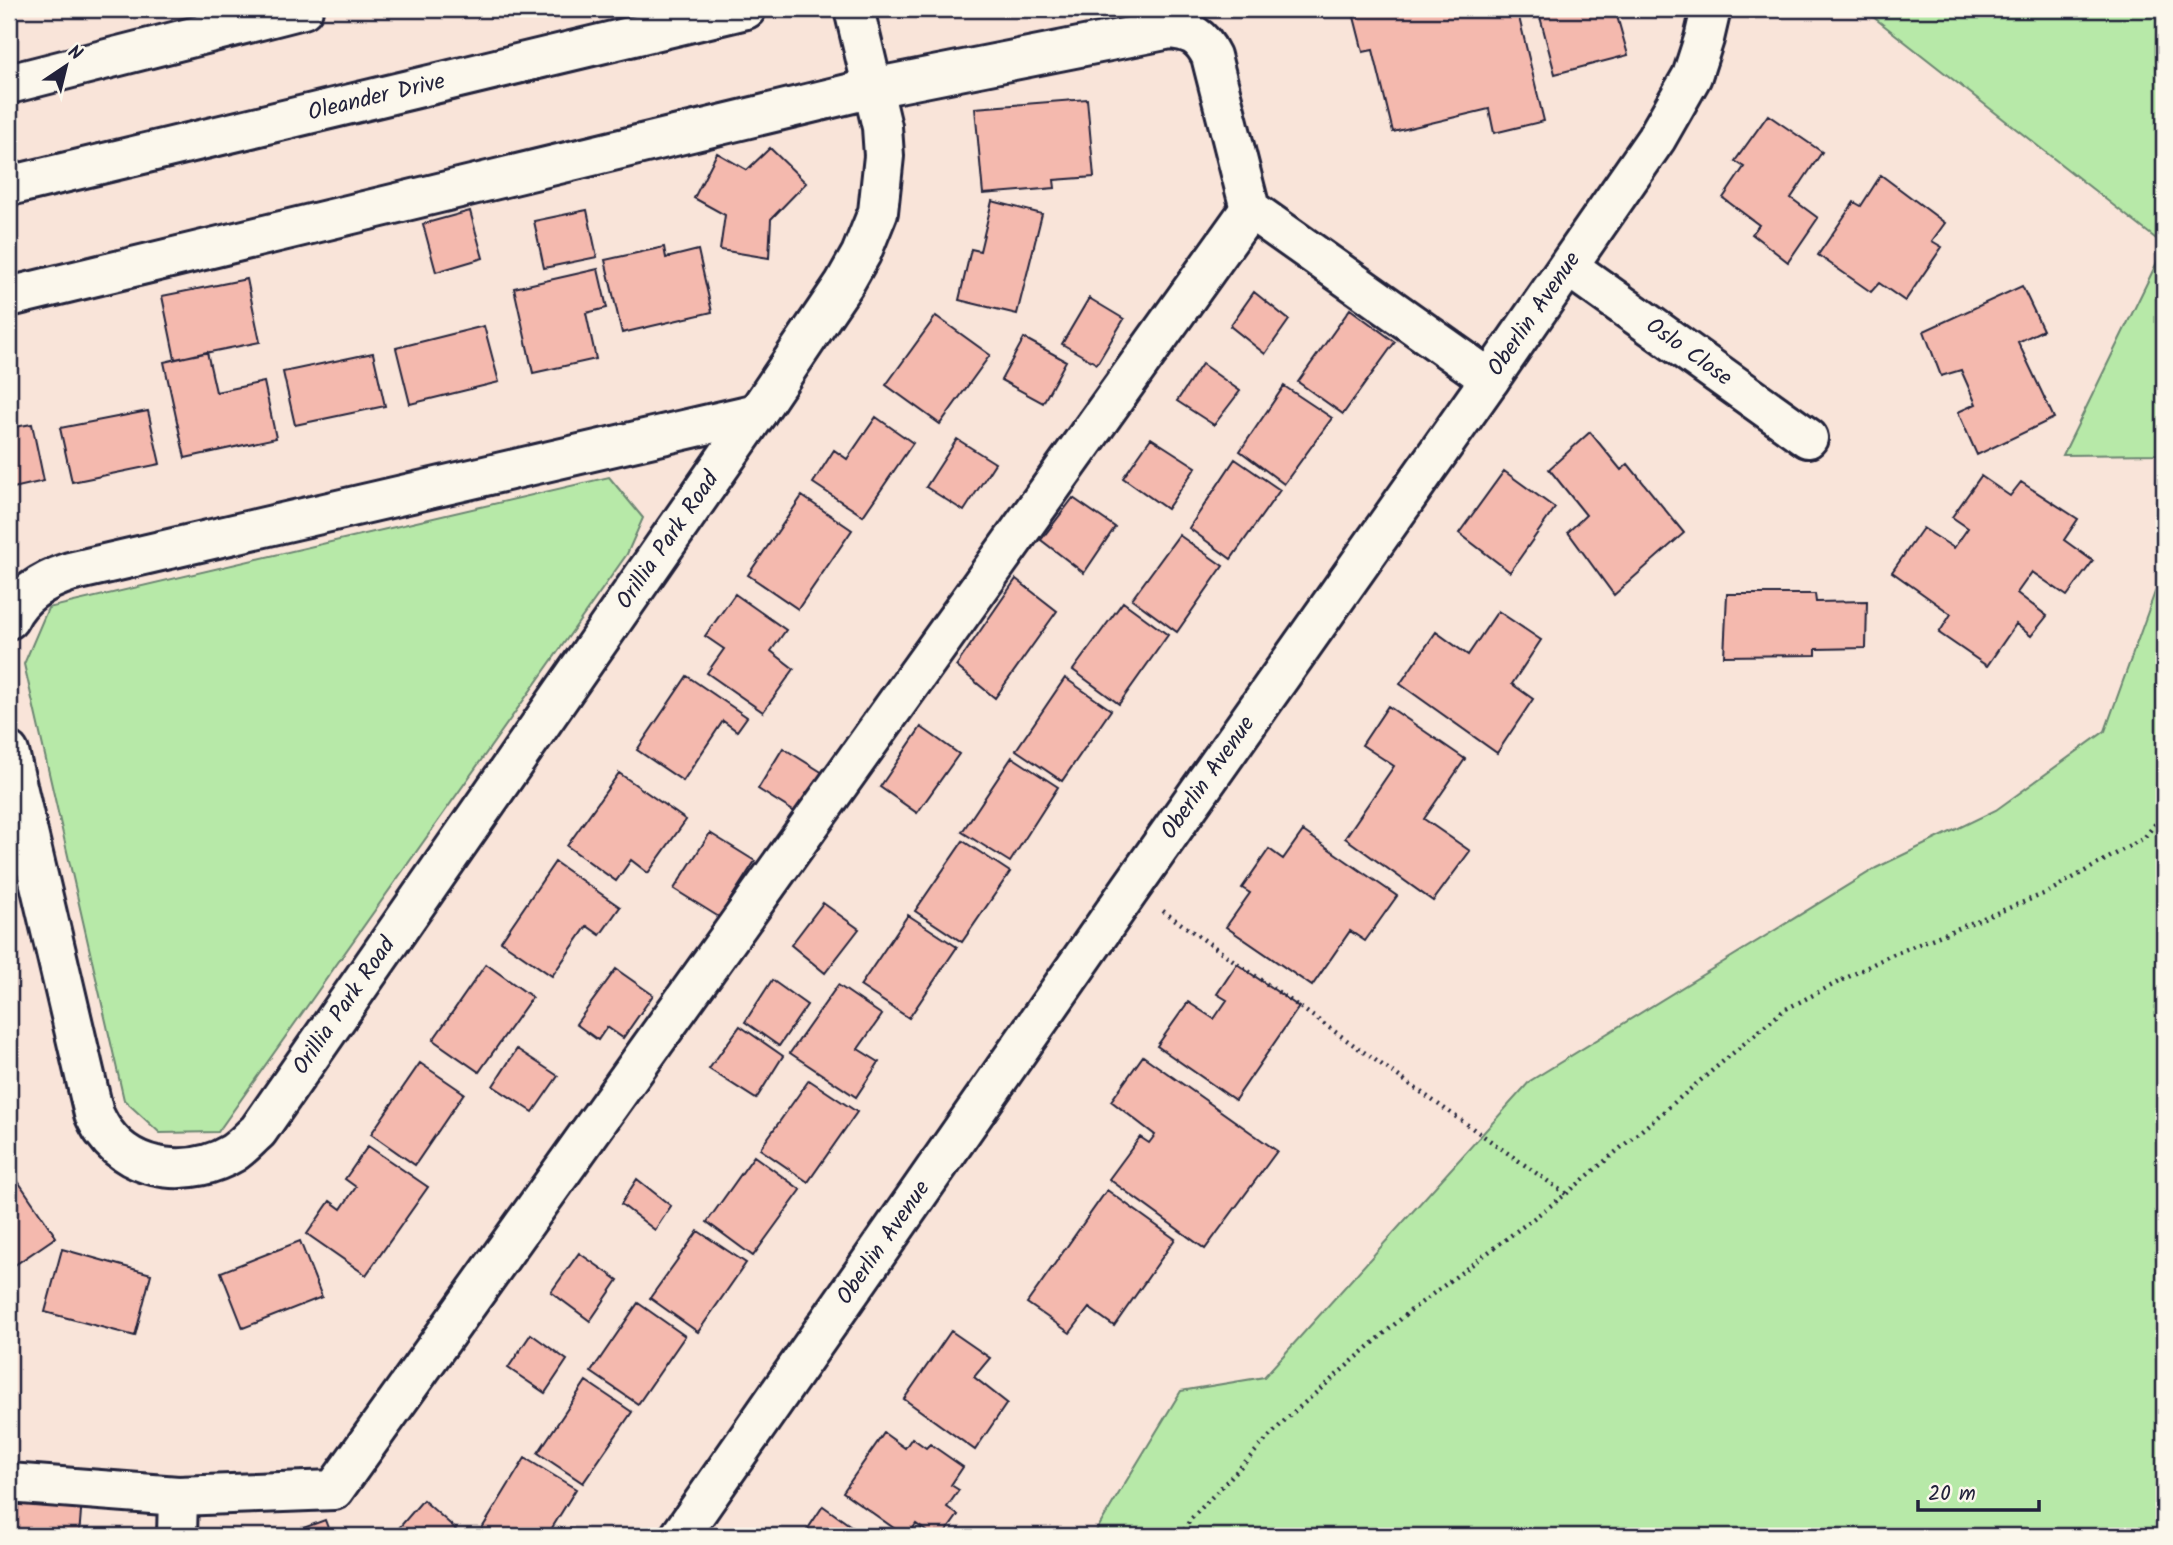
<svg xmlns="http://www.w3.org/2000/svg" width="2173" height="1545" viewBox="0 0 2173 1545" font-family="Kalam,sans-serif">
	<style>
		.green { fill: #b7e9a8; stroke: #6c8672; stroke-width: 2 }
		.building { fill: #f4b9ae; stroke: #22223b; stroke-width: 2 }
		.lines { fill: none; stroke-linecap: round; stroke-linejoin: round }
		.minor-casing { stroke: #22223b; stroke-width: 44 }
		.path { stroke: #22223b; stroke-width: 4.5; stroke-dasharray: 2 5; stroke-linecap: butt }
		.minor { stroke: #fbf7ec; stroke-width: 38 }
		.labels { text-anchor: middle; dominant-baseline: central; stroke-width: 6; stroke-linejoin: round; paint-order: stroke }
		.street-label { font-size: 23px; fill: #22223b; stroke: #fbf7ec }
	</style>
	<rect width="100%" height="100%" fill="#f9e4d9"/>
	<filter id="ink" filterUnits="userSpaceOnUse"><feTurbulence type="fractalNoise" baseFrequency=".0143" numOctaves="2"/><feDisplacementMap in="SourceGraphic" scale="14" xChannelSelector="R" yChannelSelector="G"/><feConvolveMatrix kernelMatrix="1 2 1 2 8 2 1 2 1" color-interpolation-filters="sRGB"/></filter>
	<g filter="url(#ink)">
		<path class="green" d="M1863,9H2164V245Z
			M2164,248V454L2063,455Z
			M609,477L643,518L627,554L218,1132L160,1133L124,1100L24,664L48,608Z
			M2164,567V1536H1093L1181,1391L1264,1377L1530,1081L1876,868L1996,810L2105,731Z"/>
		<path class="building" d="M1352,9H1517L1544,121L1494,133L1489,109L1393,132L1373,50L1363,52Z
			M1538,9H1615L1628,55L1555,74Z
			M1087,99L1094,177L1054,180L1055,188L983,194L975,108Z
			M1768,115L1822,152L1791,198L1818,218L1788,262L1752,234L1759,225L1723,198L1744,167L1735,161Z
			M770,148L806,183L771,219L769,258L720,250L725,215L694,198L717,153L747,170Z
			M1881,175L1945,223L1932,241L1942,247L1905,301L1879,283L1871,292L1818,255L1854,202L1861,206Z
			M992,201L1042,214L1017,314L959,300L971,249L980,251Z
			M587,210L597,257L544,268L534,221Z
			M470,211L483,258L436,272L423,224Z
			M664,247L666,258L698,250L712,312L622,333L605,260Z
			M598,269L607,308L586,313L596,359L533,373L514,288Z
			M247,279L260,342L175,359L162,296Z
			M2022,286L2043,330L2018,342L2054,418L1977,455L1958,412L1976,404L1961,370L1941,376L1924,331Z
			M1254,292L1289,320L1265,354L1230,326Z
			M1089,298L1124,319L1097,364L1062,344Z
			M1350,309L1395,342L1343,414L1298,382Z
			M936,316L990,355L940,424L886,385Z
			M484,326L499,382L410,404L396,348Z
			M1024,338L1066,361L1043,403L1001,380Z
			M207,352L216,392L264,382L276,438L185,458L164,362Z
			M373,353L385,406L295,425L283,372Z
			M1202,364L1240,391L1214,425L1177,401Z
			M1284,386L1332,418L1284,484L1240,451Z
			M148,411L160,464L72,482L60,428Z
			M876,417L913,443L863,516L813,483L834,450L847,459Z
			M32,424L44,481L9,489V428Z
			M1590,432L1621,470L1628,464L1684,533L1614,595L1568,532L1586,515L1549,469Z
			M1151,438L1196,467L1167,509L1123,478Z
			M957,439L995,463L964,511L926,487Z
			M1235,459L1280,490L1231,559L1189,528Z
			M1504,471L1555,508L1510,572L1459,533Z
			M1981,476L2010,496L2021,482L2078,519L2064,540L2093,561L2067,596L2032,572L2017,593L2047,616L2031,636L2016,624L1987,666L1939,633L1951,614L1892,572L1923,528L1954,548L1968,528L1952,517Z
			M802,496L852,530L798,609L748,575Z
			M1073,498L1115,527L1084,573L1041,540Z
			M1179,535L1223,566L1177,632L1132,599Z
			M1016,579L1057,611L995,698L956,666Z
			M735,594L786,630L771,651L794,669L763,712L707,673L724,649L705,636Z
			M1727,594H1815L1816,602L1867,601L1866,648L1816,649V655L1724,656Z
			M1123,602L1168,635L1119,704L1073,670Z
			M1498,611L1541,640L1512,684L1533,699L1497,753L1400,684L1436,632L1468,655Z
			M687,676L747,717L737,731L723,721L683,781L637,750Z
			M1065,678L1111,710L1062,781L1016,750Z
			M1388,706L1465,759L1424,819L1470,851L1433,901L1345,838L1394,766L1362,745Z
			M921,727L959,754L917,813L880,787Z
			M783,748L823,773L798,814L758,789Z
			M1012,757L1058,787L1010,862L962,832Z
			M619,773L686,820L648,873L631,860L616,881L567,846Z
			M1303,831L1397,896L1365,941L1350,931L1312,986L1226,927L1250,893L1242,888L1269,849L1283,859Z
			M710,833L755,861L719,917L674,889Z
			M963,841L1010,872L962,942L915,911Z
			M555,862L620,907L600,935L587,926L552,976L501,941Z
			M823,903L859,929L825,973L791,945Z
			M908,915L957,947L909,1018L860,986Z
			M486,964L532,997L479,1072L433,1040Z
			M1237,964L1299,1007L1235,1100L1157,1046L1188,1002L1214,1019L1227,1000L1217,994Z
			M616,969L653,995L623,1038L607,1027L598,1040L576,1024Z
			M772,980L807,1005L779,1046L745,1022Z
			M838,985L882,1015L858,1049L879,1062L856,1097L790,1053Z
			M740,1026L783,1056L756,1099L709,1069Z
			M517,1049L558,1076L533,1112L493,1086Z
			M1143,1056L1277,1151L1205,1249L1109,1179L1140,1137L1149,1143L1155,1135L1111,1101Z
			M420,1063L464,1093L415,1165L371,1134Z
			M809,1080L857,1112L808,1182L760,1149Z
			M368,1146L428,1187L366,1275L307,1234L330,1201L341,1209L356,1187L345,1179Z
			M754,1156L801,1190L753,1256L707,1222Z
			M9,1168L56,1237L9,1269Z
			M637,1179L671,1206L655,1230L621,1204Z
			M1107,1190L1175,1239L1114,1326L1089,1308L1070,1333L1027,1303Z
			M698,1231L746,1263L698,1332L650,1298Z
			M300,1241L322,1297L243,1328L221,1272Z
			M62,1249L151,1274L135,1336L45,1312Z
			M579,1253L618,1280L590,1321L551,1292Z
			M638,1303L685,1336L638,1404L591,1372Z
			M951,1331L990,1358L974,1377L1007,1403L975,1450L904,1399Z
			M531,1334L567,1360L545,1393L508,1368Z
			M586,1381L632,1412L583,1483L538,1453Z
			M884,1433L905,1448L912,1438L926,1448L930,1444L963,1467L951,1485L959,1490L947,1507L958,1515L943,1536H933L916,1524L908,1536H905L843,1492Z
			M525,1458L576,1489L547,1536H492L481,1530Z
			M9,1494L82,1499L79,1536H9Z
			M423,1500L456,1529L450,1536H392Z
			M823,1506L865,1536H803Z
			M325,1520L331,1536H288L287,1534Z"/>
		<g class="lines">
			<defs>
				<g id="minor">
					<path d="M9,84L303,9"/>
					<path id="s1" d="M9,186L746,9"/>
					<path id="s2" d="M1569,267L1808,438"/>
					<path d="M9,297L873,88L1170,29C1191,31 1201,36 1211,56L1250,209L1490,379"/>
					<path d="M9,619C21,594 45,580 70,572L757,413"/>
					<path id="s3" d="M9,752L94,1114C97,1120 100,1127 105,1133C134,1174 193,1177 233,1153C242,1147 250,1138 258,1131L757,413L844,284L861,254L878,212L884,156L882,127L854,9"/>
					<path d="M9,1483L178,1496L334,1490L1250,209"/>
					<path d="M177,1536L178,1496"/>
					<path id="s4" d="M680,1536L1131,888L1490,379L1656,139L1692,76L1704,39L1711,9"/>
				</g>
			</defs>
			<use href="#minor" class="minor-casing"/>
			<path class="path" d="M1163,911L1566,1194
				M1181,1536L1190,1520L1287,1418L1410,1311L1566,1194L1784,1010L1889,956L2046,893L2144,838L2164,813"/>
			<use href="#minor" class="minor"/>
		</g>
	</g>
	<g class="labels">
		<g class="street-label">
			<text stroke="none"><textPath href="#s1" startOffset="378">Oleander Drive</textPath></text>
			<text stroke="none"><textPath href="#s4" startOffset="1491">Oberlin Avenue</textPath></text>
			<text stroke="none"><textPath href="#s2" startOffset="147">Oslo Close</textPath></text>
			<text stroke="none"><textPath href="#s3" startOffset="1288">Orillia Park Road</textPath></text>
			<text stroke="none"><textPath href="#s4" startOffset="924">Oberlin Avenue</textPath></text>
			<text stroke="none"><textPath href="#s3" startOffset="721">Orillia Park Road</textPath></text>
			<text stroke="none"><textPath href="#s4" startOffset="357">Oberlin Avenue</textPath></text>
		</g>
	</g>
	<rect width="2173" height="1545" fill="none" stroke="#fbf7ec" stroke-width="35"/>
	<rect x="18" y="18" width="2138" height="1510" fill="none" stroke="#22223b" stroke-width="2.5" filter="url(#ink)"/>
	<g transform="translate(66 66) rotate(35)" stroke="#fbf7ec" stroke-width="5" paint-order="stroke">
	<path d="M0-5L12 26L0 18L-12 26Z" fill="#22223b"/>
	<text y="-10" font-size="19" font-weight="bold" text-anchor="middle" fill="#22223b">N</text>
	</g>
	<path d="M1918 1500v10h121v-10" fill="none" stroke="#22223b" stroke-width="3.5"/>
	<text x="1928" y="1500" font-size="21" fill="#22223b" stroke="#fbf7ec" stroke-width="5" paint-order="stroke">20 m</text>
</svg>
